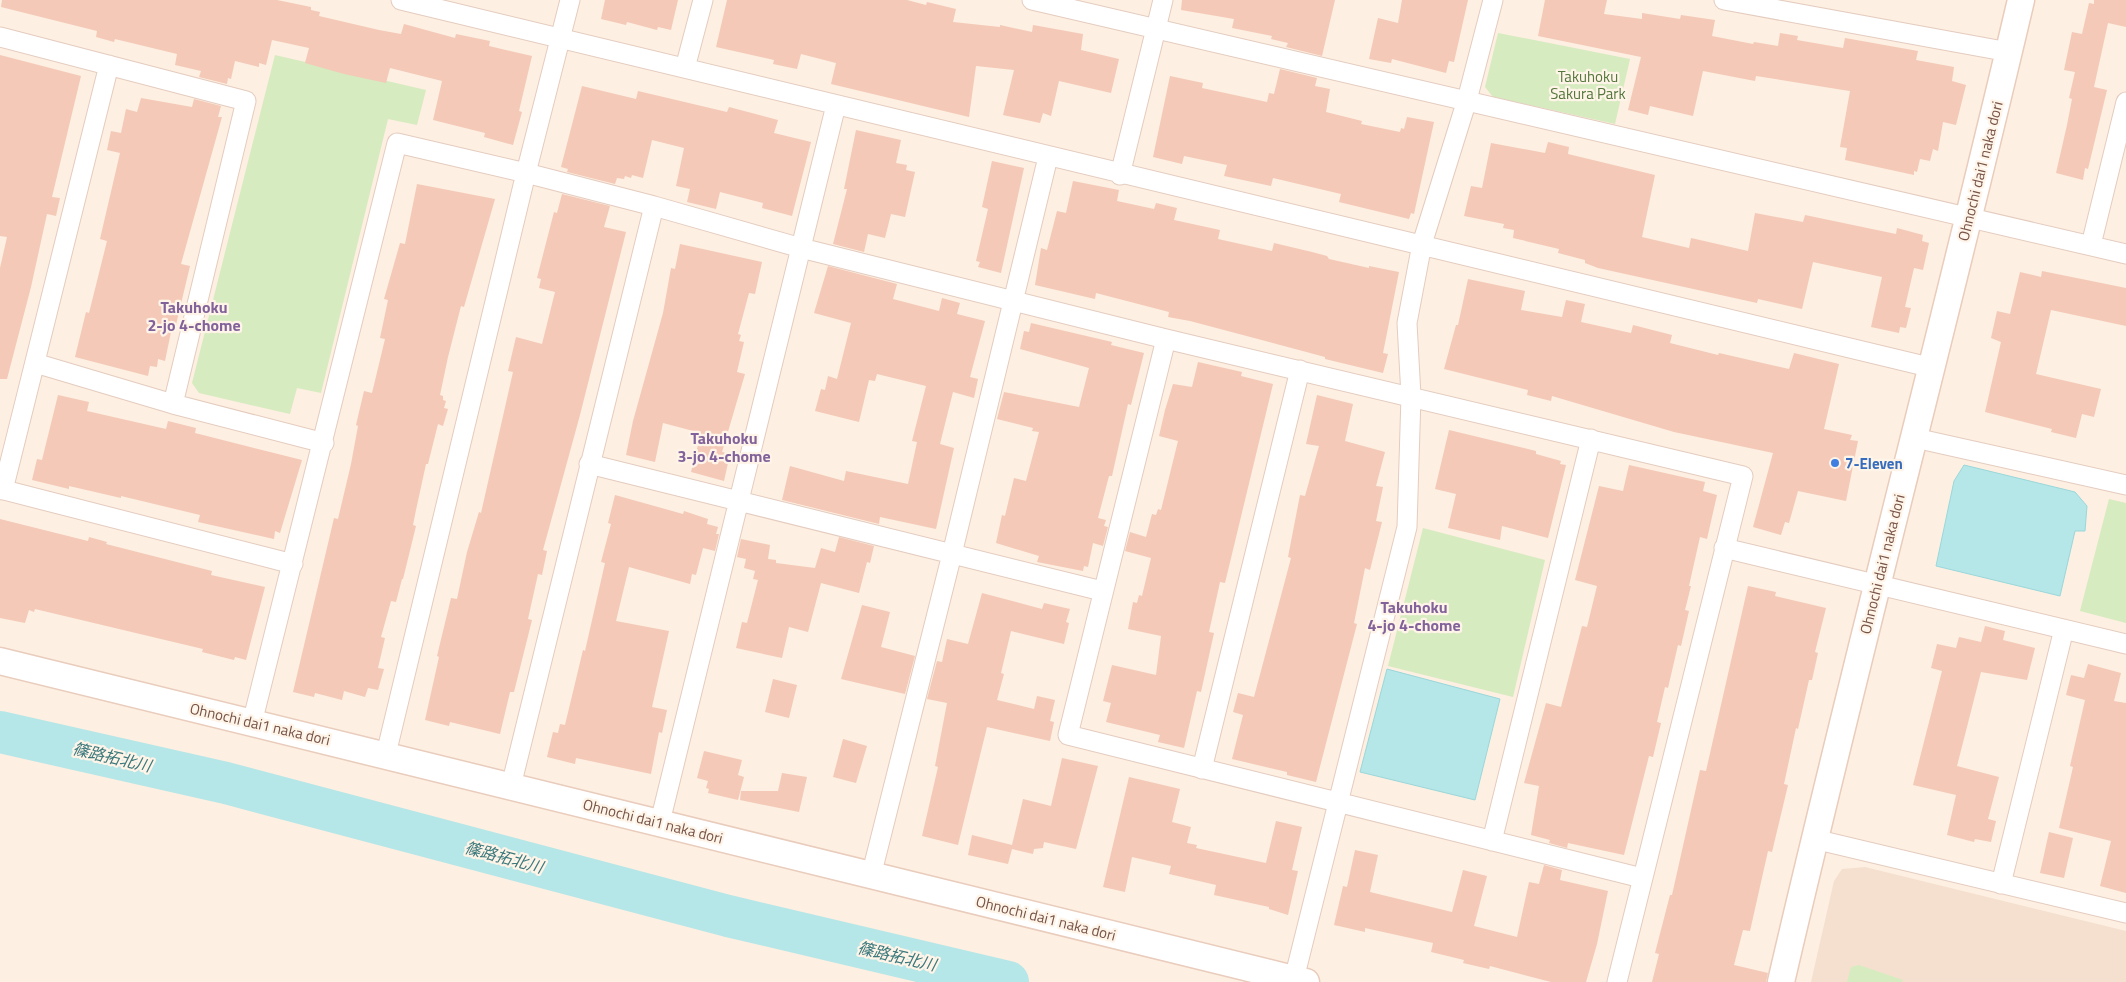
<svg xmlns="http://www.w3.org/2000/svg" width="2126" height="982" viewBox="0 0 2126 982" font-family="'Titillium Web','Noto Sans JP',sans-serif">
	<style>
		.residential { fill: #f5e0cf }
		.green { fill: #d6ebbf }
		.water { fill: #b5e6e8; stroke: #9ad7da }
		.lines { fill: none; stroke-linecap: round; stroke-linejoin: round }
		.river { stroke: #b5e6e8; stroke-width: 42 }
		.building { fill: #f4c9b7 }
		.street-casing { stroke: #e4ccbf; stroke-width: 21 }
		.secondary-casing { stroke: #e9ccbc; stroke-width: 29 }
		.street { stroke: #fff; stroke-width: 19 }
		.secondary { stroke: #fff; stroke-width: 26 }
		.shop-dot { fill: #3f7fe0; stroke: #fff4e8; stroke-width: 2 }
		.labels { text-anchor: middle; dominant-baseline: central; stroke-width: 4.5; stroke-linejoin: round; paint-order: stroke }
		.park-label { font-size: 15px; fill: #53763c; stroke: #fff4e8 }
		.street-label { font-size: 15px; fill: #765247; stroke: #fff4e8 }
		.shop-label { font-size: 15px; font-weight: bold; fill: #366cbe; stroke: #fff4e8; text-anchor: start }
		.neighbourhood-label { font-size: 16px; font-weight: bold; fill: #81629a; stroke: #fff4e8 }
		.water-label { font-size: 16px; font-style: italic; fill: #3a787c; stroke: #fff4e8 }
	</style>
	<rect width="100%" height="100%" fill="#fdefe1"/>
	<path class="residential" d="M1865,867L2126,931V982H1811L1834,881L1842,869Z"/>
	<path class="green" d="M1498,33L1630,59L1615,124L1493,97L1485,87Z
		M275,55L426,90L417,125L388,119L321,393L297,388L290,414L199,393L192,383Z
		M2109,499L2126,503V623L2080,611Z
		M1423,528L1545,560L1513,697L1388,666Z
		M1859,965L1903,980L1902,982H1847L1851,967Z"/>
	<path class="water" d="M1964,465L2075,492L2087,506L2085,531H2075L2060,596L1936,566L1954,481Z
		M1387,669L1500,699L1475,800L1360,772Z"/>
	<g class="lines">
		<path class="river" d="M0,732L226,783L728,916L1008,982"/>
	</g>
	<path class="building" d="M2,0H277L311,7V10L320,12L319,16L379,30L401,34L404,24L455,38L456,34L490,41L489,46L532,56L519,111L522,112L513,145L484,137L485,133L433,120L442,81L390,68L386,83L344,74L305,63L309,48L272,40L266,65L259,63V67L235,61L231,79L228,78L227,84L199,77L201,71L175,65L177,54L115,39L114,42L96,37L97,31L1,7Z
		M605,0H678L671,30L658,27L657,30L627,22L626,25L601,19Z
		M727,0H907L926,5L927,2L956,9L953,22L1000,27V25L1032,32L1033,25L1083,34L1081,50L1119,59L1111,93L1059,81L1051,116L1043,113L1040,123L1003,115L1014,70L976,66L969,117L831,84L836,63L801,54L797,69L773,64L774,60L716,47Z
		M1182,0H1335L1322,56L1286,47L1288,43L1271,39L1272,36L1232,28L1234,19L1181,10Z
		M1402,0H1468L1454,62L1449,61L1446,73L1392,59L1391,63L1369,59L1378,18L1398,23Z
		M1545,0H1607L1604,14L1642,19V13L1680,19L1681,15L1715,20L1712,36L1753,44L1754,42L1778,46L1780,33L1798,36L1797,40L1843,48L1845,38L1918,51L1916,60L1954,67L1952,81L1966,85L1956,125L1943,122L1938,151L1933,149L1930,161L1920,159L1917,172L1914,171V175L1845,160L1847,148L1840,147L1850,91L1843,90L1756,76L1755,81L1703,71L1693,116L1650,106L1648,115L1628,110L1641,57L1538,36Z
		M2094,0H2126V27L2108,23L2094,87L2107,90L2088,169L2085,168L2083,180L2056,173L2067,125L2072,99L2069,98L2075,72L2064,70L2072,32L2082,34L2089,3L2094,4Z
		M0,55L81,76L52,197L60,198L56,216L47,214L31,287L7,379H0V268L7,237L0,236Z
		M1280,69L1317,78L1315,86L1330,89L1326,112L1362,121L1361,124L1400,132L1401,128L1404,129L1407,117L1434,122L1414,214L1411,213L1409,219L1339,202L1341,194L1273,178L1271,186L1224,176L1227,165L1184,156L1182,164L1153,157L1170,76L1203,83L1202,88L1267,102L1269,93L1274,94Z
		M582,86L636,99L638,91L727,112L729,107L778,120L774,133L811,142L792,216L762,208L763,203L720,192L716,209L687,202L690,189L676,186L684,148L652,140L643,178L632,175L631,178L625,176L624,179L617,178L615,184L567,172L568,169L561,167Z
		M141,98L192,107L194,99L221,106L218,117H222L181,264L190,266L174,333L171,332L165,361L158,359L157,367L150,366L148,376L75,357L86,312L89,313L107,241L100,239L120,153L107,150L111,131L121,133L126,109L137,112Z
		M856,130L901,140L896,163L907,165L906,170L915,172L905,217L891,214L885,238L868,234L864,252L833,244L847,189H844Z
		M1548,142L1569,147L1568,154L1655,175L1642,237L1689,248L1691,238L1748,251L1755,213L1803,222L1805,215L1896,234L1897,228L1923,235L1922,241L1929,243L1923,270L1914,268L1905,307L1911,308L1906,328L1900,327L1899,333L1871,327L1882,277L1813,262L1802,309L1758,299L1757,303L1598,268L1585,263V260L1558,253L1559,249L1513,238L1514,230L1503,228L1504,224L1464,216L1471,186L1482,188L1491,143L1545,153Z
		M992,161L1024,168L1001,273L978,267L980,262L976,261L988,209L982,207Z
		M1073,181L1119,190L1117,201L1154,209L1156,203L1177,208L1174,220L1220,230L1218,239L1272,251L1274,243L1312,252L1327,256L1329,259L1369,268V266L1399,272L1383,353L1388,354L1383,373L1325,359V357L1190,321L1168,317L1169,312L1096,293L1095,299L1035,285L1041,248L1047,250L1057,211L1066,213Z
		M417,184L495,199L464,307L461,306L448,357L440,395L443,396V400L446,401L444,408L448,409L443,426L438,424L428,464H426L416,510L413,525L416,526L403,579H402L396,602L391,601L381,637L385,638L378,668L384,669L378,690L368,688L365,697L344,691L342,700L315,693L314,697L293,692L334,518L338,519L351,464L358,426L356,425L364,391L372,393L385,339L380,338L388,300L384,299L400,243L405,244Z
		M562,194L610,206L604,227L626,232L580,415L543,550L547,551L542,575L538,574L528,619L532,620L514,692H510L500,734L450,722L449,726L425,720L439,657L437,656L451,598L457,599L467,552L479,512L481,513L513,372L508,371L516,337L542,344L555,292L539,288L541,279L537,278L554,212L557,213Z
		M680,244L762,262L755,294L749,293L738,334L741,335L739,341L744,342L737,372L745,374L722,452L730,454L724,481L691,472L701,433L663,423L655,462L626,455L633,421L663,313L671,268L675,269Z
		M828,266L897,284L893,299L939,311L942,298L960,303L957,314L985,321L970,377L978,379L974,398L953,392L940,444L954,448L936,529L880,517L879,524L782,500L790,466L844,481L846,471L908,484L917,442L912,441L926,386L877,374L875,381L869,380L859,422L815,411L821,389L825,390L828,376L837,379L851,323L814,313Z
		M2042,271L2126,288V326L2051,310L2036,374L2101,389L2094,417L2082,414L2076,438L2051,432L2052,429L1985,412L2001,342L1991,338L1997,311L2010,314L2020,272L2041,277Z
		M1468,279L1525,291L1521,310L1562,317L1566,300L1585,304L1581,322L1631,333L1633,325L1672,335L1670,343L1718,355L1719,353L1789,369L1794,353L1839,364L1824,429L1852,435L1850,440L1858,441L1846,501L1798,491L1789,523L1785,522L1781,535L1753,527L1773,453L1674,432L1552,396L1551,401L1527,395L1528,390L1444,369L1456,325H1458Z
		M1031,323L1112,342L1111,345L1144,353L1131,405L1128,404L1112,476H1109L1098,518L1106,520L1104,526L1108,527L1103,546L1093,543L1088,567L1084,566L1083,571L1037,562L1039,556L996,543L1002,515L1005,516L1014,478L1026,481L1039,432L1032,431L1033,428L997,419L1004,392L1079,407L1089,368L1020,349L1024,331L1029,332Z
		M1198,362L1242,372L1241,376L1273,384L1225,583L1220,582L1209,632L1214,633L1201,692L1197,691L1184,748L1158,742L1160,735L1106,722L1111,703L1103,701L1112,665L1156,675L1161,636L1128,629L1133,602L1137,603L1139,595L1142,596L1151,558L1125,551L1130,532L1146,537L1152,514L1156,515L1158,509L1161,510L1178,441L1159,436L1165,410L1173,384L1192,387Z
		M58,395L89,402L87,411L166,429L168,421L196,428L195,433L302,460L280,533L275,531L274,539L198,522L200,515L121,496V498L69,486V489L32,480L37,459L42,460Z
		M1317,395L1353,404L1345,441L1385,452L1376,486L1383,487L1376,521L1382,522L1370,570L1365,568L1354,623L1357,624L1316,782L1287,775V772L1232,759L1243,715L1233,712L1238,693L1254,697L1291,558L1288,557L1300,495L1305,496L1319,446L1306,444Z
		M1449,430L1536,451V454L1561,461L1560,464L1566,465L1548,538L1502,526L1500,540L1448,528L1456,494L1435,489Z
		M1629,465L1705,482L1703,491L1717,495L1707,539L1700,537L1689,586H1691L1685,610L1689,611L1681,646L1678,645L1668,688L1665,687L1657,722L1661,723L1653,757L1649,756L1624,855L1568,843L1567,848L1549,843L1550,840L1531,835L1539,786L1524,783L1546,703L1561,707L1582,626L1587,627L1597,586L1575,580L1599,486L1623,491Z
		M615,495L683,514L684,511L708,519L707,524L718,527L716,534H719L715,551L703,548L696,575L692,574L690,584L629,567L616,621L669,631L652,707L667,710L662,733L659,732L651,774L576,758L575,764L547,757L553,732L558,733L560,724L565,725L583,650L585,651L605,563L601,562L611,524L608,523Z
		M0,519L88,541L89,537L107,542L106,544L212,571L211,575L265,587L246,660L235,657L234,660L202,652L203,649L35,609L34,612L29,610L25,623L0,618Z
		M839,537L874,546L870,563L867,562L859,593L821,583L808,632L789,627L782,658L736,648L742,622L747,623L758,580L753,579L755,571L744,568L746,559L737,557L741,539L770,545L768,559L776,560V563L815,568L821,548L835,552Z
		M1748,586L1776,592L1775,596L1826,608L1815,652L1818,653L1812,680H1809L1798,729L1796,728L1784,784L1788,785L1772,852L1768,851L1750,931L1743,930L1734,965L1768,973L1766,982H1652L1659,954L1655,953L1670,895H1672L1700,770L1706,771Z
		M982,593L1042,609L1044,603L1070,609L1066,622L1069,623L1064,644L1011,631L1001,673L1004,674L997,700L1034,709L1037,696L1055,700L1050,721L1054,722L1050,741L987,727L958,845L922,836L938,767L935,766L947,703L927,699L937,661L942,662L947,639L968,644Z
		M862,605L890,612L881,647L915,656L905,694L841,679Z
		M1985,626L2005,631L2003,640L2035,648L2027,680L1981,672L1957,766L1999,777L1988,819L1996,821L1991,842L1975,839L1974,842L1947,835L1956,795L1913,785L1942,671L1931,668L1937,644L1956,648L1959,637L1981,642Z
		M2088,664L2121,673L2114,701L2126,703V893L2100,886L2111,841L2059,828L2073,767L2070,766L2085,700L2066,695L2071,675L2084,678Z
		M773,679L797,685L789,718L765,712Z
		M843,739L867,746L856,783L833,777Z
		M704,751L742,760L738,775L744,777L738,800L708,793L709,789L706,788L708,781L697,778Z
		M1062,758L1098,766L1076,849L1044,842L1043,848L1034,849L1033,854L1012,849L1008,864L968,855L972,835L1012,845L1023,799L1051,806Z
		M782,773L807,777L799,812L740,800L741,791H778Z
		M1129,777L1180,789L1172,822L1191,827L1187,843L1197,845L1196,848L1266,863L1276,821L1302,827L1292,870L1298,871L1288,915L1269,909V907L1214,895L1216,885L1169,874L1171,866L1132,857L1125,892L1103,887Z
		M2049,832L2073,838L2064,878L2040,873Z
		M1355,850L1378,855L1370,892L1452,912L1463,870L1487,876L1474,926L1517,937L1529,882L1539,884L1544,865L1562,870L1560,880L1608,891L1597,944L1586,982H1551L1490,966L1489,969L1463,963L1464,960L1431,952L1433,943L1365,928V932L1334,925L1343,886L1347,887Z"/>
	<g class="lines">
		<defs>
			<path id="street" d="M401,0C911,127 1423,244 1933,368
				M1032,0L2126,254
				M1724,0L2009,52
				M0,37L246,101L173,404
				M685,68L703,0
				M1120,175L1163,0
				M2091,245L2126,102
				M1166,339L1068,735L1642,878
				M35,363L173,404L324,443
				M1915,438L2126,485
				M589,464L1102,591
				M0,489L293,564
				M3,490L109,65
				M1724,548L2126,644
				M252,723L397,143L526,173L654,206L801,248L1166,339L1743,476L1617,982
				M386,754L526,173L570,0
				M1202,769L1300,370
				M511,786L654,206
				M660,822L836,105
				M1814,839L2126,913
				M1492,841L1591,439
				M871,876L952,554L1048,157
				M2001,884L2064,629
				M1294,979L1407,527L1411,396L1407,323L1422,244L1467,100L1493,0"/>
			<path id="secondary" d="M0,661L1306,982
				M1781,982C1857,654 1944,328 2021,0"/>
		</defs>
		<use href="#street" class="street-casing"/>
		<use href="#secondary" class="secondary-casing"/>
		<use href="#street" class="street"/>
		<use href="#secondary" class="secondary"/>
	</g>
	<circle class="shop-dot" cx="1835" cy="463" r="5"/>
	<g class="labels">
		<g class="park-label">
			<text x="1588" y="76">Takuhoku<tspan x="1588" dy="17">Sakura Park</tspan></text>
		</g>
		<g class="street-label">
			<text transform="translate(1980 171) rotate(-76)">Ohnochi dai1 naka dori</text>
			<text transform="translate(1882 564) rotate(-76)">Ohnochi dai1 naka dori</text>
			<text transform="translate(260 724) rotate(13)">Ohnochi dai1 naka dori</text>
			<text transform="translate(653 821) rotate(14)">Ohnochi dai1 naka dori</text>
			<text transform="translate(1046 918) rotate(14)">Ohnochi dai1 naka dori</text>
		</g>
		<g class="shop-label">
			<text x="1845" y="463">7-Eleven</text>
		</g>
		<g class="neighbourhood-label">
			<text x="194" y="307">Takuhoku<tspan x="194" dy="18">2-jo 4-chome</tspan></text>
			<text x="724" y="438">Takuhoku<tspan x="724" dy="18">3-jo 4-chome</tspan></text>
			<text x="1414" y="607">Takuhoku<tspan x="1414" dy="18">4-jo 4-chome</tspan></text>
		</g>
		<g class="water-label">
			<text transform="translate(112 757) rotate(13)">篠路拓北川</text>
			<text transform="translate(504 857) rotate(15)">篠路拓北川</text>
			<text transform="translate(897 956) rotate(13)">篠路拓北川</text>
		</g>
	</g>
</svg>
